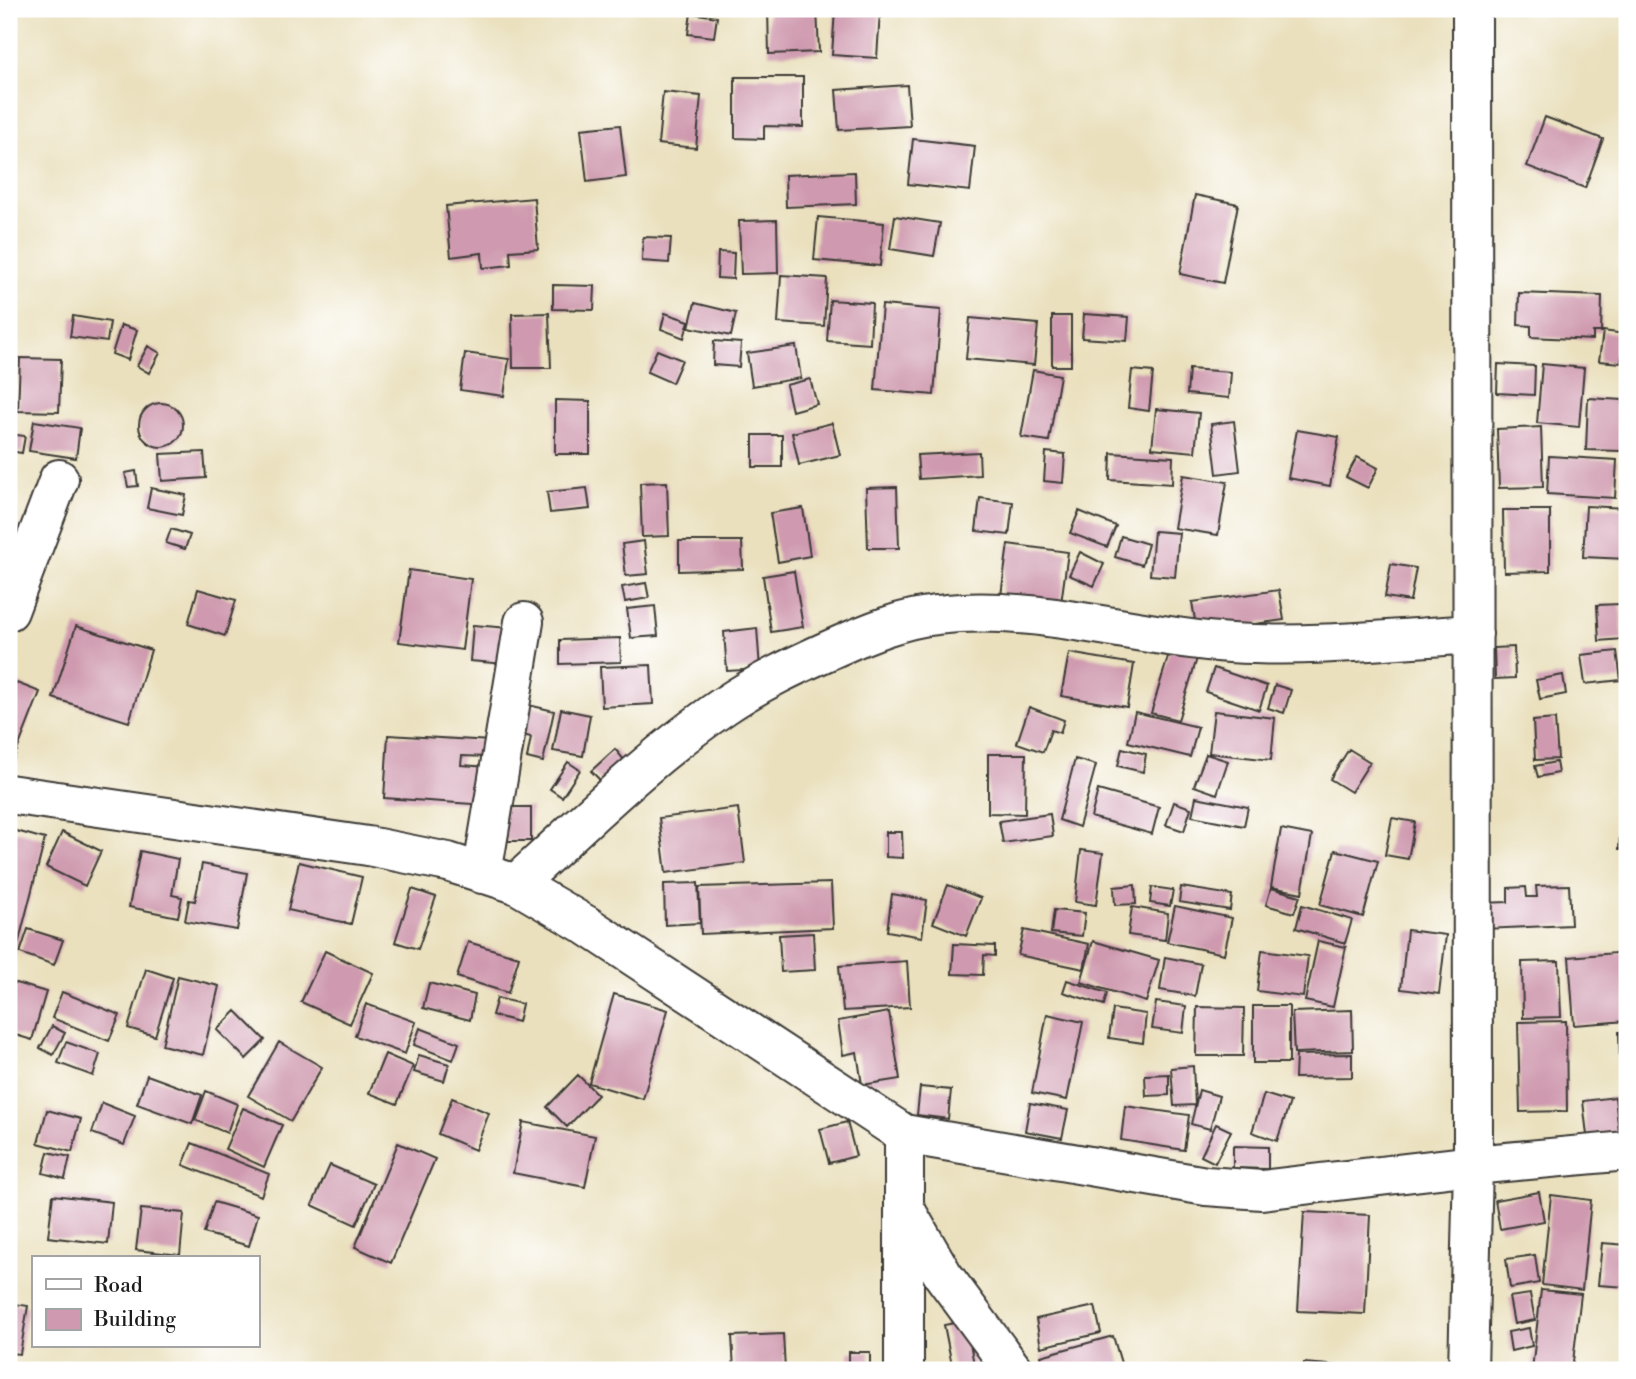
<svg xmlns="http://www.w3.org/2000/svg" width="1636" height="1379" viewBox="0 0 1636 1379" font-family="'Libre Bodoni',serif">
	<style>
		.building { fill: #cf9aaf }
		.lines { fill: none; stroke-linecap: round; stroke-linejoin: round }
		.minor-casing { stroke: #3b3934; stroke-width: 42 }
		.minor { stroke: #fff; stroke-width: 38 }
	</style>
	<rect width="100%" height="100%" fill="#fff"/>
	<filter id="ink" filterUnits="userSpaceOnUse"><feTurbulence type="fractalNoise" baseFrequency=".0143" numOctaves="2"/><feDisplacementMap in="SourceGraphic" scale="14" xChannelSelector="R" yChannelSelector="G"/><feConvolveMatrix kernelMatrix="1 2 1 2 8 2 1 2 1" color-interpolation-filters="sRGB"/></filter>
	<filter id="wash" filterUnits="userSpaceOnUse"><feTurbulence type="fractalNoise" baseFrequency=".00686" numOctaves="4" result="noise"/><feDisplacementMap in="SourceGraphic" scale="28" xChannelSelector="R" yChannelSelector="G"/><feGaussianBlur stdDeviation="1.57" result="paint"/><feColorMatrix in="noise" values="0 0 0 0 0 0 0 0 0 0 0 0 0 0 0 0 0 1.4 0 .05"/><feComposite in="paint" operator="in"/></filter>
	<g filter="url(#wash)">
		<rect width="100%" height="100%" fill="#eae0bd"/>
		<g id="blocks">
			<path class="building" d="M768,9H817L819,52L769,54Z
				M835,9L880,12L877,58L832,55Z
				M691,13L717,17L714,37L688,34Z
				M735,77H803V127L764,126V139L735,138Z
				M907,85L910,126L839,130L836,90Z
				M663,92L701,96L696,148L658,144Z
				M1545,117L1603,139L1585,188L1527,166Z
				M620,125L626,177L587,182L581,129Z
				M913,139L975,146L970,191L908,184Z
				M855,172L856,204L786,207L785,175Z
				M1195,195L1238,204L1223,283L1180,274Z
				M534,198L538,249L510,251L511,265L483,268L482,253L451,257L446,206Z
				M895,216L940,223L934,256L890,249Z
				M818,217L884,223L880,266L814,260Z
				M777,220L778,273L741,274L739,221Z
				M643,237L671,238L669,263L642,261Z
				M718,252L734,253L733,279L717,278Z
				M781,275L827,278L824,326L778,323Z
				M553,285L595,286L594,310L553,309Z
				M1519,293L1602,296L1601,332H1593V340L1531,337V326L1518,325Z
				M830,300L872,303L870,344L827,341Z
				M695,303L736,313L731,336L689,327Z
				M882,305L941,310L934,395L875,390Z
				M549,313L551,368H513L512,314Z
				M665,313L689,321L684,338L661,329Z
				M1084,314L1129,317L1127,341L1082,338Z
				M73,316L110,322L107,342L70,337Z
				M1052,316H1071V366H1052Z
				M970,318L1038,324L1034,365L966,359Z
				M121,325L137,330L128,360L112,354Z
				M1603,331L1625,334L1621,363L1599,361Z
				M714,341L741,343L739,367L713,365Z
				M148,346L160,353L149,373L137,366Z
				M796,346L801,378L752,386L747,353Z
				M657,350L682,360L672,383L647,372Z
				M465,353L509,359L504,396L460,390Z
				M20,358L61,359L59,412L18,411Z
				M1498,364L1535,366L1534,395L1497,393Z
				M1542,364L1584,368L1579,427L1537,423Z
				M1189,369L1231,372L1229,398L1187,394Z
				M1033,370L1060,375L1049,441L1021,437Z
				M1132,370L1153,372L1149,411L1128,408Z
				M810,379L817,404L792,411L786,385Z
				M1588,398L1623,400L1622,451L1586,450Z
				M555,400L590,401V454H555Z
				M139 425a22 22 0 1 1 44 0a22 22 0 1 1-44 0Z
				M1156,409L1199,413L1195,452L1152,448Z
				M34,421L80,428L76,458L29,451Z
				M1234,421L1240,471L1217,474L1211,424Z
				M832,423L840,455L799,465L792,433Z
				M1541,427L1543,487L1499,488L1497,429Z
				M1297,430L1339,437L1330,486L1288,478Z
				M9,434L25,436L22,453L9,451Z
				M753,435H782V467H753Z
				M204,452L206,478L162,481L160,454Z
				M979,452L980,475L919,479L917,455Z
				M1046,452L1065,454L1063,483L1044,481Z
				M1111,453L1173,457L1172,484L1110,480Z
				M1549,456L1617,460L1615,498L1547,494Z
				M1357,457L1378,468L1368,488L1346,477Z
				M136,471L138,486L128,487L125,473Z
				M1183,475L1227,482L1218,535L1174,528Z
				M667,482L669,536L642,537L640,483Z
				M897,487L899,548H868L866,488Z
				M151,488L186,495L182,515L147,508Z
				M587,488L590,509L550,513L547,492Z
				M980,498L1013,502L1009,535L976,531Z
				M1586,506L1627,508V559L1583,557Z
				M803,508L810,556L778,562L770,513Z
				M1503,510H1550V571L1504,572Z
				M1079,511L1116,526L1107,547L1070,533Z
				M171,529L190,535L185,549L166,543Z
				M1154,531L1179,533L1175,577L1150,575Z
				M1121,536L1148,544L1142,565L1115,557Z
				M644,541L648,574L626,576L622,544Z
				M679,541H742L743,569L679,571Z
				M1008,544L1068,552L1060,611L1000,603Z
				M1080,552L1104,564L1094,586L1069,575Z
				M1391,564L1416,568L1410,601L1385,597Z
				M409,570L471,579L462,650L399,642Z
				M794,571L803,627L771,632L763,576Z
				M646,583L649,598L625,602L622,587Z
				M198,589L236,600L225,636L188,624Z
				M1279,590L1284,620L1197,632L1192,602Z
				M1620,604L1623,639L1599,641L1597,605Z
				M655,606L658,636L631,638L627,609Z
				M473,625L509,628L506,664L470,661Z
				M76,626L151,650L129,722L53,698Z
				M757,628L760,669L727,671L724,632Z
				M620,638L621,662L560,664V640Z
				M1171,647L1198,655L1178,720L1151,713Z
				M1514,647L1515,678L1495,679L1494,648Z
				M1617,651L1621,680L1585,684L1581,655Z
				M1069,653L1134,664L1127,707L1061,696Z
				M651,665L653,704L602,707L600,667Z
				M1214,668L1267,686L1259,710L1206,692Z
				M1563,675L1566,694L1540,699L1536,680Z
				M9,680L40,692L9,771Z
				M1275,685L1291,690L1284,713L1268,708Z
				M520,703L554,711L543,762L527,758L531,737L513,733Z
				M1029,707L1064,720L1060,733L1051,730L1043,752L1017,743Z
				M561,709L590,715L583,756L553,751Z
				M1214,711L1275,718L1271,760L1209,753Z
				M1135,712L1198,727L1190,757L1128,742Z
				M1555,719L1558,759L1535,760L1533,721Z
				M388,735L491,741L489,757L462,756L461,765L489,767L487,805L384,798Z
				M1122,748L1146,754L1143,772L1118,766Z
				M615,749L625,761L602,782L591,771Z
				M1349,749L1370,762L1351,792L1330,779Z
				M988,754H1026L1025,814L988,813Z
				M1206,754L1228,761L1217,794L1194,786Z
				M1075,759L1096,765L1079,827L1059,820Z
				M568,762L580,770L562,797L550,789Z
				M1556,762L1558,773L1538,777L1535,766Z
				M1098,790L1159,807L1152,834L1091,817Z
				M1196,797L1248,807L1244,826L1192,816Z
				M1174,802L1191,808L1184,831L1166,825Z
				M501,807H531V841H500Z
				M738,808L745,863L666,873L659,818Z
				M1050,814L1053,836L1003,843L999,821Z
				M1621,816H1627V849H1619Z
				M1392,818L1415,822L1408,859L1385,855Z
				M9,829L45,839L10,976H9Z
				M1281,829L1312,835L1302,893L1271,887Z
				M62,832L101,851L85,886L46,867Z
				M886,832H902L903,858L886,857Z
				M1081,850L1103,853L1096,905L1075,902Z
				M1335,850L1378,861L1363,917L1320,905Z
				M140,851L178,859L172,895L182,897L178,917L129,907Z
				M299,862L362,877L351,924L288,910Z
				M202,864L247,873L237,930L185,921L189,900L195,901Z
				M698,883L700,923L665,925L664,884Z
				M831,883L833,928L701,934L699,887Z
				M948,885L981,898L966,936L933,923Z
				M1135,885L1136,904L1115,905L1114,887Z
				M1569,885L1571,925L1484,929L1483,903L1508,902V888L1526,887L1527,897H1537L1536,886Z
				M1152,887L1173,890L1170,906L1150,903Z
				M1181,887L1232,895L1230,910L1179,902Z
				M1271,888L1300,896L1294,913L1266,905Z
				M412,889L436,897L418,949L395,942Z
				M892,894L927,900L922,937L887,931Z
				M1302,905L1352,920L1345,943L1296,928Z
				M1175,906L1232,918L1224,954L1167,942Z
				M1132,907L1168,913L1165,940L1128,935Z
				M1054,910L1085,913L1082,936L1051,933Z
				M28,929L63,940L54,965L20,953Z
				M1024,930L1089,944L1084,969L1018,955Z
				M1407,930L1446,935L1439,994L1401,989Z
				M813,933L815,970L781,972L779,935Z
				M1093,941L1159,960L1146,1002L1081,982Z
				M1318,941L1346,947L1333,1007L1305,1001Z
				M468,942L519,957L508,993L457,977Z
				M954,944L995,946V956L984,955L983,975L952,974Z
				M1262,950L1308,956L1303,997L1257,991Z
				M325,951L373,973L350,1024L301,1002Z
				M1627,952V1021L1574,1025L1569,957Z
				M1165,957L1201,964L1195,996L1160,990Z
				M907,961L910,1007L843,1011L839,966Z
				M1559,961L1561,1017L1523,1018L1522,962Z
				M146,969L173,978L155,1036L128,1028Z
				M178,976L219,986L203,1055L162,1045Z
				M1067,980L1107,993L1104,1005L1063,992Z
				M9,981L46,992L32,1040L9,1033Z
				M429,983L475,995L470,1020L423,1008Z
				M62,992L120,1015L109,1041L52,1018Z
				M614,994L668,1010L643,1099L589,1083Z
				M497,998L522,1004L518,1022L492,1015Z
				M1156,1002L1186,1006L1183,1033L1152,1029Z
				M366,1004L416,1022L405,1054L355,1036Z
				M1253,1006H1289V1063H1253Z
				M1197,1007L1244,1008L1243,1056H1196Z
				M1113,1009L1146,1014L1143,1043L1109,1038Z
				M1352,1010L1353,1051L1294,1053L1292,1012Z
				M236,1011L265,1040L246,1059L217,1030Z
				M889,1012L900,1079L862,1085L857,1052L843,1055L838,1021Z
				M1047,1014L1083,1022L1067,1100L1032,1093Z
				M1566,1021L1567,1111L1520,1112L1518,1022Z
				M52,1026L65,1033L53,1055L40,1048Z
				M420,1028L459,1043L453,1060L414,1045Z
				M1619,1032H1627V1101H1621Z
				M66,1042L100,1054L93,1076L58,1063Z
				M279,1042L322,1067L291,1121L248,1096Z
				M385,1054L413,1066L397,1104L369,1093Z
				M1352,1054V1077L1295,1078L1296,1055Z
				M419,1055L449,1064L444,1081L414,1072Z
				M1193,1066L1195,1105L1174,1106L1171,1068Z
				M1169,1074V1095L1146,1096L1145,1075Z
				M147,1075L202,1095L192,1124L137,1104Z
				M578,1075L598,1095L567,1127L547,1107Z
				M920,1087L951,1090L948,1119L917,1115Z
				M1199,1090L1219,1096L1210,1129L1191,1124Z
				M206,1091L237,1104L227,1133L195,1120Z
				M1264,1094L1290,1102L1277,1141L1252,1132Z
				M1615,1097L1619,1132L1587,1135L1583,1101Z
				M452,1098L489,1113L475,1150L438,1134Z
				M102,1103L135,1116L124,1145L92,1133Z
				M1030,1103L1068,1110L1062,1138L1025,1131Z
				M1125,1106L1189,1115L1184,1150L1121,1140Z
				M243,1108L282,1125L264,1167L225,1149Z
				M47,1110L81,1119L72,1152L38,1143Z
				M523,1122L595,1136L585,1187L513,1173Z
				M847,1122L856,1156L829,1163L820,1129Z
				M1216,1124L1231,1131L1215,1163L1201,1156Z
				M192,1143L269,1174L261,1196L183,1165Z
				M398,1143L435,1159L391,1263L355,1247Z
				M1233,1146L1268,1147V1169L1233,1168Z
				M48,1152L70,1157L65,1179L43,1173Z
				M330,1165L374,1184L356,1225L312,1205Z
				M1539,1192L1544,1221L1500,1229L1495,1200Z
				M53,1195L112,1202L108,1244L48,1237Z
				M1551,1195L1591,1200L1582,1290L1542,1285Z
				M214,1202L258,1215L249,1246L204,1233Z
				M141,1209L184,1213L180,1255L136,1250Z
				M1304,1212L1370,1215L1365,1314L1298,1311Z
				M1602,1243L1627,1245V1287L1598,1285Z
				M1535,1255L1539,1283L1510,1288L1506,1259Z
				M1541,1290L1581,1294L1572,1370H1532Z
				M1530,1294L1535,1320L1514,1324L1509,1297Z
				M9,1303L28,1306L20,1354L9,1353Z
				M1095,1306L1101,1333L1041,1347L1036,1319Z
				M966,1321L975,1370H953L944,1325Z
				M1529,1328L1532,1346L1511,1351L1508,1332Z
				M783,1334L785,1370H734L732,1336Z
				M1113,1336L1123,1370H1045L1041,1356Z
				M849,1352H870V1370H787V1367H849Z
				M1304,1363L1365,1368V1370H1303Z"/>
		</g>
	</g>
	<g filter="url(#ink)">
		<use href="#blocks" fill-opacity="0" stroke="#3b3934" stroke-width="2"/>
		<g class="lines">
			<defs>
				<path id="minor" d="M9,611L59,479
					M9,794L368,846L448,862L516,884L586,925L904,1134L1206,1186L1262,1190L1473,1165L1627,1151
					M482,874L524,622
					M516,884C583,823 649,757 724,706C759,682 798,664 836,647C867,633 903,618 937,615C1036,603 1133,637 1230,643C1311,648 1393,639 1473,634
					M904,1134V1370
					M905,1209L943,1275L1013,1370
					M1468,1370L1473,1165L1472,9"/>
			</defs>
			<use href="#minor" class="minor-casing"/>
			<use href="#minor" class="minor"/>
		</g>
	</g>
	<rect width="1636" height="1379" fill="none" stroke="#fff" stroke-width="35"/>
	<rect x="32" y="1256" width="228" height="91" fill="#ffffff" stroke="#a4a4a4" stroke-width="2"/>
	<rect x="46" y="1279" width="35" height="10" fill="#ffffff" stroke="#a4a4a4" stroke-width="2"/>
	<text x="94" y="1292" font-size="21" fill="#1c1c1c">Road</text>
	<rect x="46" y="1309" width="35" height="21" fill="#cf9aaf" stroke="#a4a4a4" stroke-width="2"/>
	<text x="94" y="1326" font-size="21" fill="#1c1c1c">Building</text>
</svg>
